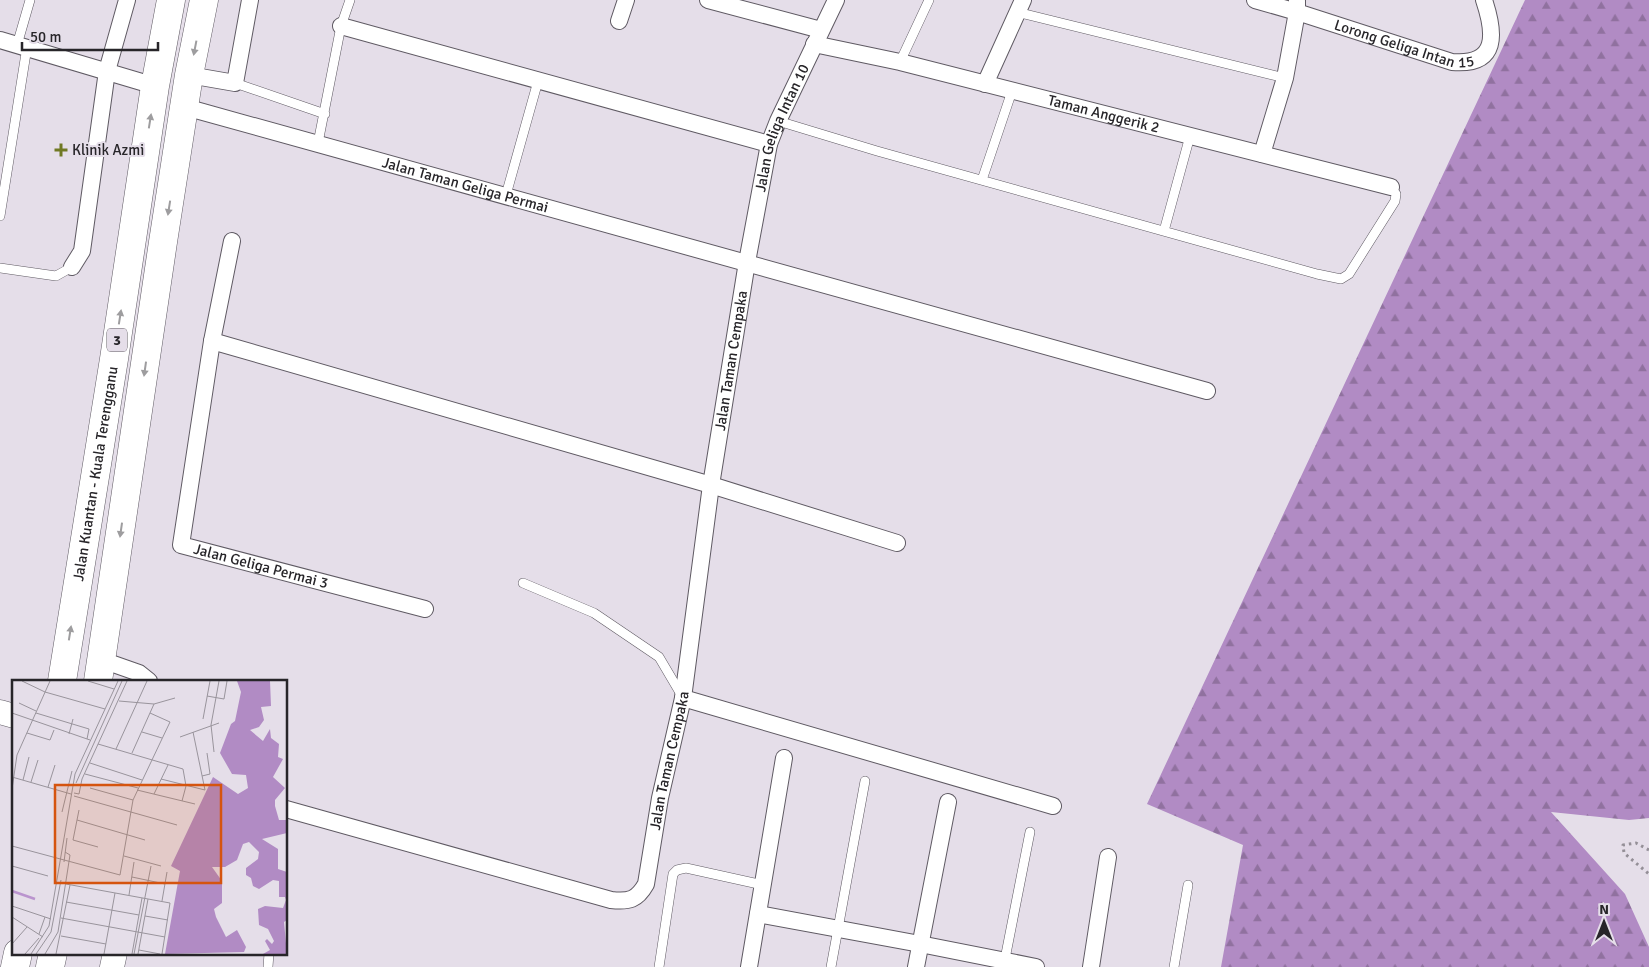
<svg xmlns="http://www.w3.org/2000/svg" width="1649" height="967" viewBox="0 0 1649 967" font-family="Signika,sans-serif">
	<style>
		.forest { fill: url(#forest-firs) }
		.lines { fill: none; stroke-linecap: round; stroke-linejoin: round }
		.lane-casing { stroke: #5f5a63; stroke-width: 10 }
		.street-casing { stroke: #5f5a63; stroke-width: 18 }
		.secondary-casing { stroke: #5f5a63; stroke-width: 25 }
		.highway-casing { stroke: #5f5a63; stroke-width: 29 }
		.path { stroke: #948f97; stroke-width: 3; stroke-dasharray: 2.5 4; stroke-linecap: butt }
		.lane { stroke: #fff; stroke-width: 9 }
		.street { stroke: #fff; stroke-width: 16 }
		.secondary { stroke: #fff; stroke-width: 24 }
		.highway { stroke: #fff; stroke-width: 28 }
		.oneway { fill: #9e9d9f }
		.poi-dot { fill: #707924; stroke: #e5dee9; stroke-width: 2 }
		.labels { text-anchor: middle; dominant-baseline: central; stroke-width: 4; stroke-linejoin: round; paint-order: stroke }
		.shield { fill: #e5dee9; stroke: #605c63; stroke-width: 1 }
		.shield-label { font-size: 14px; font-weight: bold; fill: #272529 }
		.street-label { font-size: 15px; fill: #272529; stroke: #e5dee9 }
		.poi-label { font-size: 15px; fill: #272529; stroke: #e5dee9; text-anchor: start }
		.inset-river { fill: none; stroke: #ba94ce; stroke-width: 2.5 }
		.inset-road { fill: none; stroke: #99949c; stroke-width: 1 }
		.view { fill: #d5540f; fill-opacity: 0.15; stroke: #d5540f; stroke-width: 2.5 }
		.inset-edge { fill: none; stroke: #272529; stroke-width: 2.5 }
	</style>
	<defs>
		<pattern id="forest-firs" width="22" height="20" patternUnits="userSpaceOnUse" patternTransform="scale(1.25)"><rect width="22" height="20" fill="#b18bc4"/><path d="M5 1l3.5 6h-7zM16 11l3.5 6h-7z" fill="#90719f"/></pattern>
	</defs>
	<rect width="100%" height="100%" fill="#e5dee9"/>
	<path class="forest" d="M1525,0H1649V818L1629,820L1551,812L1625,894L1649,947V967H1221L1243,845L1147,804Z"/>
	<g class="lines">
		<defs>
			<path id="lane" d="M1017,12L1285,78
				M17,45L30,0
				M900,62L929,0
				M235,83L325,114
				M778,121L877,151L1317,274L1341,279L1349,274L1395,201L1396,194L1391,187
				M318,143L341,26L350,0
				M982,180L1012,91
				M506,195L538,81
				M0,216L27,47
				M1164,231L1190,136
				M0,268L56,276L72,267
				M523,583L594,613L659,657L682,696
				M1004,964L1030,832
				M268,967L269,953
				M659,967L673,874L677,870L686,868L763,885
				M831,967L865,781
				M1174,967L1188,885"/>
			<g id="street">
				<path d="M708,0L821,30"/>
				<path id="s1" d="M1255,0L1297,12L1452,62C1499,66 1495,33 1484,0"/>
				<path d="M619,21L626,0"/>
				<path d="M341,26L769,144"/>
				<path d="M0,40L155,86"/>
				<path id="s2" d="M814,44L900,62L1391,187"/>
				<path d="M189,75L235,83L250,0"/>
				<path d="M985,84L1023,0"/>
				<path id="s3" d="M185,107L1207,391"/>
				<path d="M1262,154L1285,78L1297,12V1"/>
				<path id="s4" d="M232,241L212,341L181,545L425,609"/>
				<path d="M72,267L82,251L107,71L127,0"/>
				<path d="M212,341L711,485L897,543"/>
				<path d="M102,660L139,673L149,681"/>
				<path d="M683,698L1053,806"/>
				<path id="s5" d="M286,809L611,900C629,902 637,900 646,884L660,798L683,698L711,485L747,262L769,144L778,121L836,0"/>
				<path d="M758,914L920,944L1036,967"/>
				<path d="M749,967L784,758"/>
				<path d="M916,967L948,802"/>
				<path d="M1091,967L1108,857"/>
			</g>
			<path id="secondary" d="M0,712L14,716
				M112,967L115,953"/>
			<g id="highway">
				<path id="s6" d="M62,681L114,359L155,86L171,0"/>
				<path d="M98,681L163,242L189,75L204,0"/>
				<path d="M15,967L18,953"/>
				<path d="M50,967L53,953"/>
			</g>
		</defs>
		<use href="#lane" class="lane-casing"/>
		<use href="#street" class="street-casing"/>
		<use href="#secondary" class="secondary-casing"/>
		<use href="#highway" class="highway-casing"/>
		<path class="path" d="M1649,850L1636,843L1623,845L1624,853L1649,874"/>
		<use href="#lane" class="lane"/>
		<use href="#street" class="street"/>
		<use href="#secondary" class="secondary"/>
		<use href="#highway" class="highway"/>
	</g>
	<defs><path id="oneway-solid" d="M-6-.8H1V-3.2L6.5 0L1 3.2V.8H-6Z" transform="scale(1.25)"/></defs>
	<g class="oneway">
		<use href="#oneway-solid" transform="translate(195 48) rotate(101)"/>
		<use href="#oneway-solid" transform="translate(150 121) rotate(-81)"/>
		<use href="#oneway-solid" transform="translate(169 208) rotate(99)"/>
		<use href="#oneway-solid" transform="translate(120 317) rotate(-81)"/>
		<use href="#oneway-solid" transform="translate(145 369) rotate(98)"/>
		<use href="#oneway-solid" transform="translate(121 530) rotate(98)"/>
		<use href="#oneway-solid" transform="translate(70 633) rotate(-81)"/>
	</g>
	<path class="poi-dot" d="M58.5 142.5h5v5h5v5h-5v5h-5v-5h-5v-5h5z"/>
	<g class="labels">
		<rect class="shield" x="107" y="328.5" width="20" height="23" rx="4"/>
		<g class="shield-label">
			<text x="117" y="340">3</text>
		</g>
		<g class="street-label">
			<text stroke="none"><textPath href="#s1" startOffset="156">Lorong Geliga Intan 15</textPath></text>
			<text stroke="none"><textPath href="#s2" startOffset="298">Taman Anggerik 2</textPath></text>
			<text stroke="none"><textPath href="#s5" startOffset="1149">Jalan Geliga Intan 10</textPath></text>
			<text stroke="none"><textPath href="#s3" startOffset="291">Jalan Taman Geliga Permai</textPath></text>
			<text stroke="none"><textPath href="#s5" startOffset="910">Jalan Taman Cempaka</textPath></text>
			<text stroke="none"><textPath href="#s6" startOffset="210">Jalan Kuantan - Kuala Terengganu</textPath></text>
			<text stroke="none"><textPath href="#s4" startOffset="391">Jalan Geliga Permai 3</textPath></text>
			<text stroke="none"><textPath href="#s5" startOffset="505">Jalan Taman Cempaka</textPath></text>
		</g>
		<g class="poi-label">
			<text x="72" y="150">Klinik Azmi</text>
		</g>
	</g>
	<g transform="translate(12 680)">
		<rect width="275" height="275" fill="#e5dee9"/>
		<path d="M225,1H258L259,26L249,27L252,40L247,47L238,50L251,61L258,49L259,58L267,64L266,77L271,79L261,97L273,108L263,120V126L267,140H275V153L250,159L266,169V189L275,192V240L272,242L275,274H251L258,270L253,261L255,259L260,264L262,261L256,249L247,245L246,229L253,226L271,228L274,220L273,217H267V201L261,200L247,209L241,206L239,198L234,195V188L246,179L247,172L237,162L231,164L225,180L213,187H200L210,201V223L202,229L204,237L214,257L225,250L234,267L232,272L153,274L168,191L159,186L201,97L226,114L236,108L234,95L220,94L208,73L219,44L223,41L229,12Z" fill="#b18bc4"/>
		<path class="inset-river" d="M0,211L23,219"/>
		<path class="inset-road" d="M10,1L33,12L93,29M76,1L102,9M195,16L212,19L215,1M107,21L142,24L163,18M7,23L24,31M0,33L78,60M24,33L77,49L75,59M191,39L198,1M130,52L150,58M15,53L38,60L42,50M57,54L61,39M168,57L207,43M86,64L171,89L174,106L170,121M104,69L135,1M202,72L199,45L207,1M120,73L142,24M78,83L130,100M73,94L126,108M190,96L198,94L195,73M0,97L59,114M149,99L193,110L181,52M11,100L17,77M19,102L26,80M64,103L110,1M36,107L43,85M78,108L121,120M0,109L5,75L38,1M125,110L183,124M62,113L67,114L70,99L115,1M142,114L156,85M62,116L165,145M67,130L61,160L86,167M50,132L60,91M65,140L133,160M0,166L108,195L121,120L158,42L138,33M112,176L149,186M52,182L55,158M0,186L36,196M120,197L153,204M54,204L158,223L150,274M117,215L122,182M150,221L155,192M54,222L127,235M0,226L39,239M133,236L156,240M0,237L31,257M49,238L153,257M27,254L33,237M49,256L94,264M0,264L15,247M127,270L148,274M13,274L27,258M19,274L37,246L63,94L106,1M24,274L39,252L49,200M33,274L46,252L58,175L53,172M44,274L58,205M92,274L103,213M120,274L130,218M122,274L139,186M126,274L136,219"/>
		<path class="view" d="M43,105H209V203H43Z"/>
		<rect width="275" height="275" class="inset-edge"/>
	</g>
	<g transform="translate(1604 922)" stroke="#e5dee9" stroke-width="4" paint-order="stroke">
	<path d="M0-4L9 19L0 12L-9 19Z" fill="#272529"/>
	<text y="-8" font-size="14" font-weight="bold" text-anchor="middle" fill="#272529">N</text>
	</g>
	<path d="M22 42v8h136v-8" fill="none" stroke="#272529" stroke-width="2.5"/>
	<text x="30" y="42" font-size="15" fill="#272529" stroke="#e5dee9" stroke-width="4" paint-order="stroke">50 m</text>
</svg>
